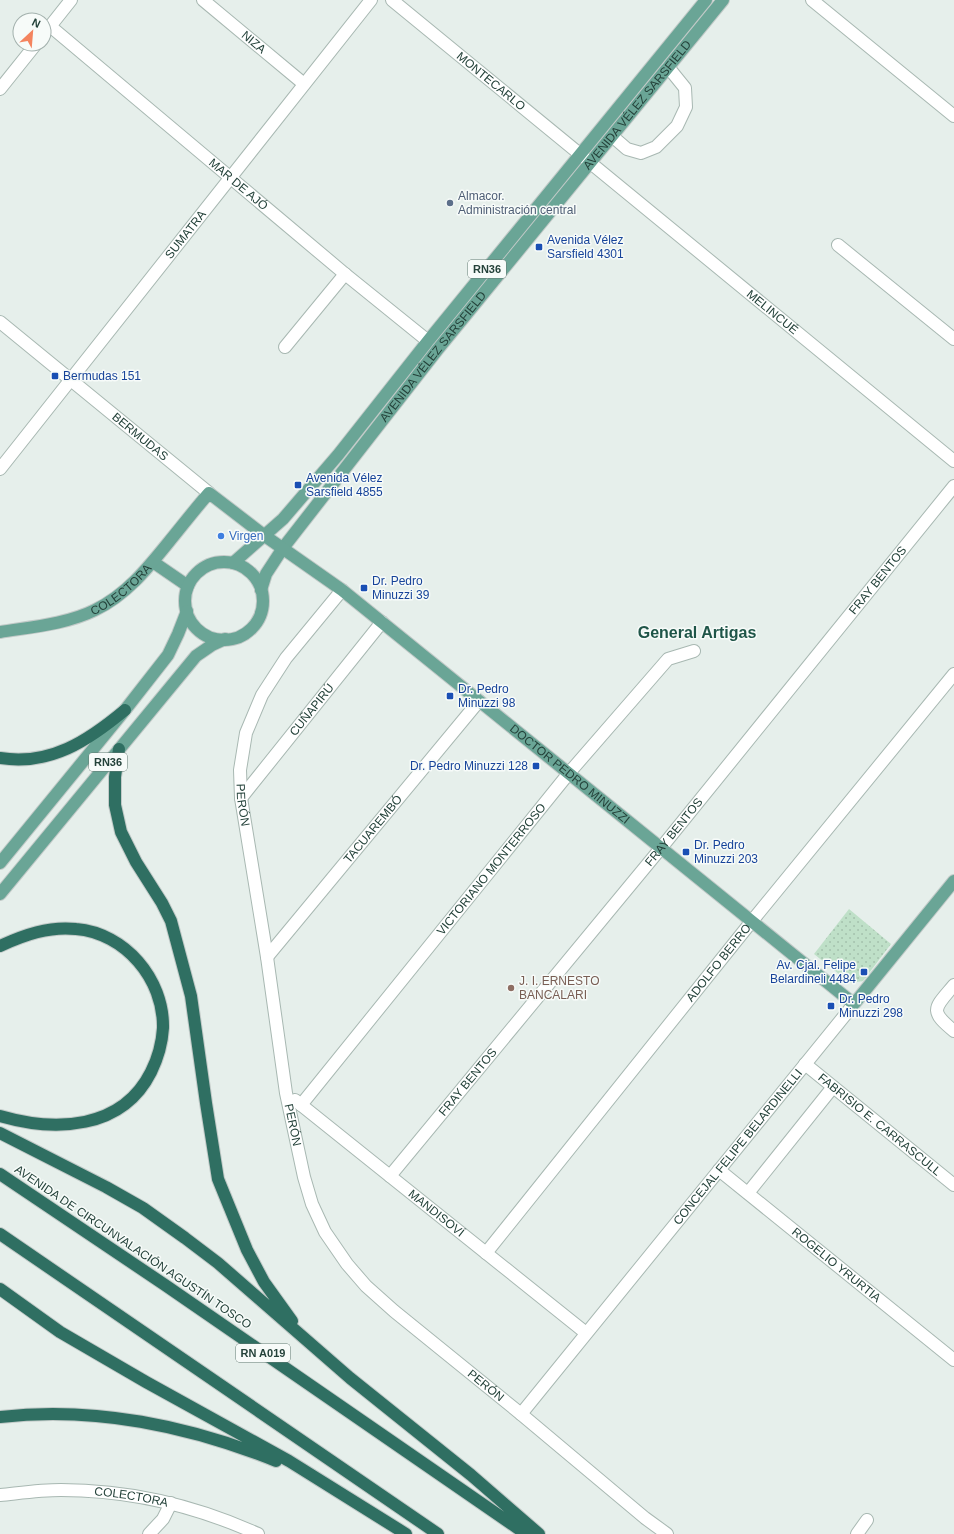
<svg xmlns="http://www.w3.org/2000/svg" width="954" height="1534" viewBox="0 0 954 1534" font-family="Helvetica,sans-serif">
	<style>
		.grass { fill: url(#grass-dots) }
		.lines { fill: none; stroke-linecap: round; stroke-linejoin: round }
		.minor-casing { stroke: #a8b8b2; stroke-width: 14 }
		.major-casing { stroke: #c2cac8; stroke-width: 14 }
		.highway-casing { stroke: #c2cac8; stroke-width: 14 }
		.minor { stroke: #fff; stroke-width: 12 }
		.major { stroke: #6aa596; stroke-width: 12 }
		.highway { stroke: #2f6f62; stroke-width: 12 }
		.service-dot { fill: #5c6f8a; stroke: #f7fbf9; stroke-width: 1.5 }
		.transit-dot { fill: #1a4fb4; stroke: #f7fbf9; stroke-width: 1.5 }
		.shop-dot { fill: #3f7fe0; stroke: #f7fbf9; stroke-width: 1.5 }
		.education-dot { fill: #8d6e63; stroke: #f7fbf9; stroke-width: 1.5 }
		.labels { text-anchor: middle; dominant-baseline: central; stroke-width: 3; stroke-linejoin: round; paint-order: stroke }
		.shield { fill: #f7fbf9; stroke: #637a73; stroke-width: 1 }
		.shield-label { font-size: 11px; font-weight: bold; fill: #24423a }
		.street-label { font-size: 12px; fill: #24423a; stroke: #f7fbf9 }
		.service-label { font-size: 12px; fill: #4e5e75; stroke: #f7fbf9; text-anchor: start }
		.transit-label { font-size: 12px; fill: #164399; stroke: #f7fbf9; text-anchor: start }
		.shop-label { font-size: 12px; fill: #366cbe; stroke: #f7fbf9; text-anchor: start }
		.education-label { font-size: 12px; fill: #785e54; stroke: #f7fbf9; text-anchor: start }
		.district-label { font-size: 16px; font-weight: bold; fill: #1f5548; stroke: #f7fbf9 }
	</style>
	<defs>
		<pattern id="grass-dots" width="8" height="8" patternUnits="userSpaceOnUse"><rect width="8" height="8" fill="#bfe0c8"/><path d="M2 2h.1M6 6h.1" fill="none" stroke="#a4c1ad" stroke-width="1.8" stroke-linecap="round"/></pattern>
	</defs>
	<rect width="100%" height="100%" fill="#e6efeb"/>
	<path class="grass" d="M849,909L891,944L863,981L850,983L814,954Z"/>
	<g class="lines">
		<defs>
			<g id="minor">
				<path id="s1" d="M203,0L304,84"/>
				<path id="s2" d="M392,0L954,461"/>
				<path d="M812,0L954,116"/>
				<path id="s3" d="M50,26L345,274L428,341"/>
				<path d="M44,34L71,0"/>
				<path d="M0,89L36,44"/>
				<path d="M612,136L627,149L641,153L656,147L677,126L686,107L685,88L668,67"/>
				<path d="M838,245L954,339"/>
				<path id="s4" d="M0,322L209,493"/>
				<path d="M285,347L345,274"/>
				<path id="s5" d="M0,469L371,0"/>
				<path id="s6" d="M342,590L286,658L262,695L246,733L240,770L241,798L267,957L286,1093L304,1177L312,1204L325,1232L347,1264L366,1286L394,1311L521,1414L645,1518L667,1534"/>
				<path id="s7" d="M241,798L382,622"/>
				<path id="s8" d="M267,957L479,701"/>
				<path d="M954,985C935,1008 928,1010 954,1031"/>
				<path id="s9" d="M805,1064L954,1185"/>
				<path id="s10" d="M295,1100L586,1333"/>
				<path id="s11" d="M301,1105L569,773L668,659L694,651"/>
				<path id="s12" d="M719,1170L954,1360"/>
				<path id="s13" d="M390,1176L661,848L954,486"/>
				<path d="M748,1193L833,1087"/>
				<path id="s14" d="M486,1253L752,921L954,674"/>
				<path id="s15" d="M521,1414L854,1004"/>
				<path id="s16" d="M0,1495C20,1493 40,1490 61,1490C128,1490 196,1506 258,1534"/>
				<path d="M149,1534L163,1519L171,1503"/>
				<path d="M857,1534L867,1520"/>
			</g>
			<g id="major">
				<path d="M153,562L188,586"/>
				<circle cx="224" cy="601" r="39"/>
				<path d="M233,563L283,519L338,455L428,341L706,0"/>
				<path id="s17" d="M261,590L266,574L283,548L438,349L723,0"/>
				<path id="s18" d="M0,632C31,627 67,624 95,610C126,595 147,569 168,543C182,526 195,509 209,493L265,536L342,590L854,1004L954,881"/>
				<path d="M0,863L125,710L168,655L178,634L187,611"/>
				<path d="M0,894L196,656L212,645L225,639"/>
			</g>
			<path id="highway" d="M119,749L115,777V805L121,832L136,862L162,903L171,921L191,996L206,1103L218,1179L247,1250L264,1282L292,1321
				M0,758C50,766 88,741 125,710
				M0,946C24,935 49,926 76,929C125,933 164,979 163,1028C162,1044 158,1058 151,1072C122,1130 55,1132 0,1116
				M0,1133L106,1187L143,1208L185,1238L218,1263L350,1378L471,1475L539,1534
				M0,1174L165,1285L526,1534
				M0,1234L438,1534
				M0,1289L60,1332L146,1382L289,1461L406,1534
				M0,1417C94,1406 190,1426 276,1461"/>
		</defs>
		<use href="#minor" class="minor-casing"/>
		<use href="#major" class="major-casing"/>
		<use href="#highway" class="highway-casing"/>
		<use href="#minor" class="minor"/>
		<use href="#major" class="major"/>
		<use href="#highway" class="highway"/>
	</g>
	<circle class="service-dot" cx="450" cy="203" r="4"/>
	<g class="transit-dot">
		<rect x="535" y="243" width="8" height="8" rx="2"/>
		<rect x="51" y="372" width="8" height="8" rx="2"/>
		<rect x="294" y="481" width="8" height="8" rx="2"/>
		<rect x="360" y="584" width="8" height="8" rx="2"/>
		<rect x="446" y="692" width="8" height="8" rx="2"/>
		<rect x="532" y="762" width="8" height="8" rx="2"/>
		<rect x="682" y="848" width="8" height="8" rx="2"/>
		<rect x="860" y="968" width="8" height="8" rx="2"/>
		<rect x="827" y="1002" width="8" height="8" rx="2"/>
	</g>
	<circle class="shop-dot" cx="221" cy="536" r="4"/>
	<circle class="education-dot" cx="511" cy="988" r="4"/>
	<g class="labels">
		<g class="shield">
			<rect x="468" y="260" width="38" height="18" rx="3"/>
			<rect x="89" y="753" width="38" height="18" rx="3"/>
			<rect x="236" y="1344" width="54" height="18" rx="3"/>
		</g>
		<g class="shield-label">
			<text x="487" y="269">RN36</text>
			<text x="108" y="762">RN36</text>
			<text x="263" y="1353">RN A019</text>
		</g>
		<g class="street-label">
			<text stroke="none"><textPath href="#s1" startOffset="66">NIZA</textPath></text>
			<text stroke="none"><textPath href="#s2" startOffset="128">MONTECARLO</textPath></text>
			<text stroke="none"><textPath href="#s17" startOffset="615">AVENIDA VÉLEZ SARSFIELD</textPath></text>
			<text stroke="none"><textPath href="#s3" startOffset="246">MAR DE AJÓ</textPath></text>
			<text stroke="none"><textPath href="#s5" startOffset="299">SUMATRA</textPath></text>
			<text stroke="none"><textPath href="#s2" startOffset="492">MELINCUÉ</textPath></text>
			<text stroke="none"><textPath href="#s17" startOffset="291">AVENIDA VÉLEZ SARSFIELD</textPath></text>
			<text stroke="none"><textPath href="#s4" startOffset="181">BERMUDAS</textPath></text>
			<text stroke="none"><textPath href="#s13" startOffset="770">FRAY BENTOS</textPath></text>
			<text stroke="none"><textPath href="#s18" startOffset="131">COLECTORA</textPath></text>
			<text stroke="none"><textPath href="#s7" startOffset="113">CUÑAPIRÚ</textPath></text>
			<text stroke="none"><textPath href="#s18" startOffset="720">DOCTOR PEDRO MINUZZI</textPath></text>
			<text stroke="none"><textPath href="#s6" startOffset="246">PERÓN</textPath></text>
			<text stroke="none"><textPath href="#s8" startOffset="166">TACUAREMBÓ</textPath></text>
			<text stroke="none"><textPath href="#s13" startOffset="446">FRAY BENTOS</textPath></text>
			<text stroke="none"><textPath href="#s11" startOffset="303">VICTORIANO MONTERROSO</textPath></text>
			<text stroke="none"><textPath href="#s14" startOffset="372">ADOLFO BERRO</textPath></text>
			<text stroke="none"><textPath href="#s13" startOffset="122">FRAY BENTOS</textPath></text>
			<text stroke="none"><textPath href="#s6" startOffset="570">PERÓN</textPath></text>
			<text stroke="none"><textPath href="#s9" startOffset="96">FABRISIO E. CARRASCULL</textPath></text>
			<text stroke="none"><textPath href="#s15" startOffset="344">CONCEJAL FELIPE BELARDINELLI</textPath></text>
			<text stroke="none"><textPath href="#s10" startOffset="181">MANDISOVÍ</textPath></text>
			<text transform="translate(133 1247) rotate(34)">AVENIDA DE CIRCUNVALACIÓN AGUSTÍN TOSCO</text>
			<text stroke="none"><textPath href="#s12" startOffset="151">ROGELIO YRURTIA</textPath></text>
			<text stroke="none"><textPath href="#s6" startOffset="906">PERÓN</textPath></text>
			<text stroke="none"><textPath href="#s16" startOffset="132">COLECTORA</textPath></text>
		</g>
		<g class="service-label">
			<text x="458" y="196">Almacor.<tspan x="458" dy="14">Administración central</tspan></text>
		</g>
		<g class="transit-label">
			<text x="547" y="240">Avenida Vélez<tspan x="547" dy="14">Sarsfield 4301</tspan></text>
			<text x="63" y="376">Bermudas 151</text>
			<text x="306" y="478">Avenida Vélez<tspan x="306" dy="14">Sarsfield 4855</tspan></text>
			<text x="372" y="581">Dr. Pedro<tspan x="372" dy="14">Minuzzi 39</tspan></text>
			<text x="458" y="689">Dr. Pedro<tspan x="458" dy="14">Minuzzi 98</tspan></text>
			<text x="528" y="766" text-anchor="end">Dr. Pedro Minuzzi 128</text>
			<text x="694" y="845">Dr. Pedro<tspan x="694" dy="14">Minuzzi 203</tspan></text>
			<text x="856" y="965" text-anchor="end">Av. Cjal. Felipe<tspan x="856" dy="14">Belardineli 4484</tspan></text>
			<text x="839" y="999">Dr. Pedro<tspan x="839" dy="14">Minuzzi 298</tspan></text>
		</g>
		<g class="shop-label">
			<text x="229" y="536">Virgen</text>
		</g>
		<g class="education-label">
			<text x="519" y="981">J. I. ERNESTO<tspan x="519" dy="14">BANCALARI</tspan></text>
		</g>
		<g class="district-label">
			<text x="697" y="632">General Artigas</text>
		</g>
	</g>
	<g transform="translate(32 32) rotate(26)"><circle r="19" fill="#f7fbf9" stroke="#a3b1ad"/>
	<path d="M0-3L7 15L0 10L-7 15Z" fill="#f4845f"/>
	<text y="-6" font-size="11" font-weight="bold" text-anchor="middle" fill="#24423a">N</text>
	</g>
</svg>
